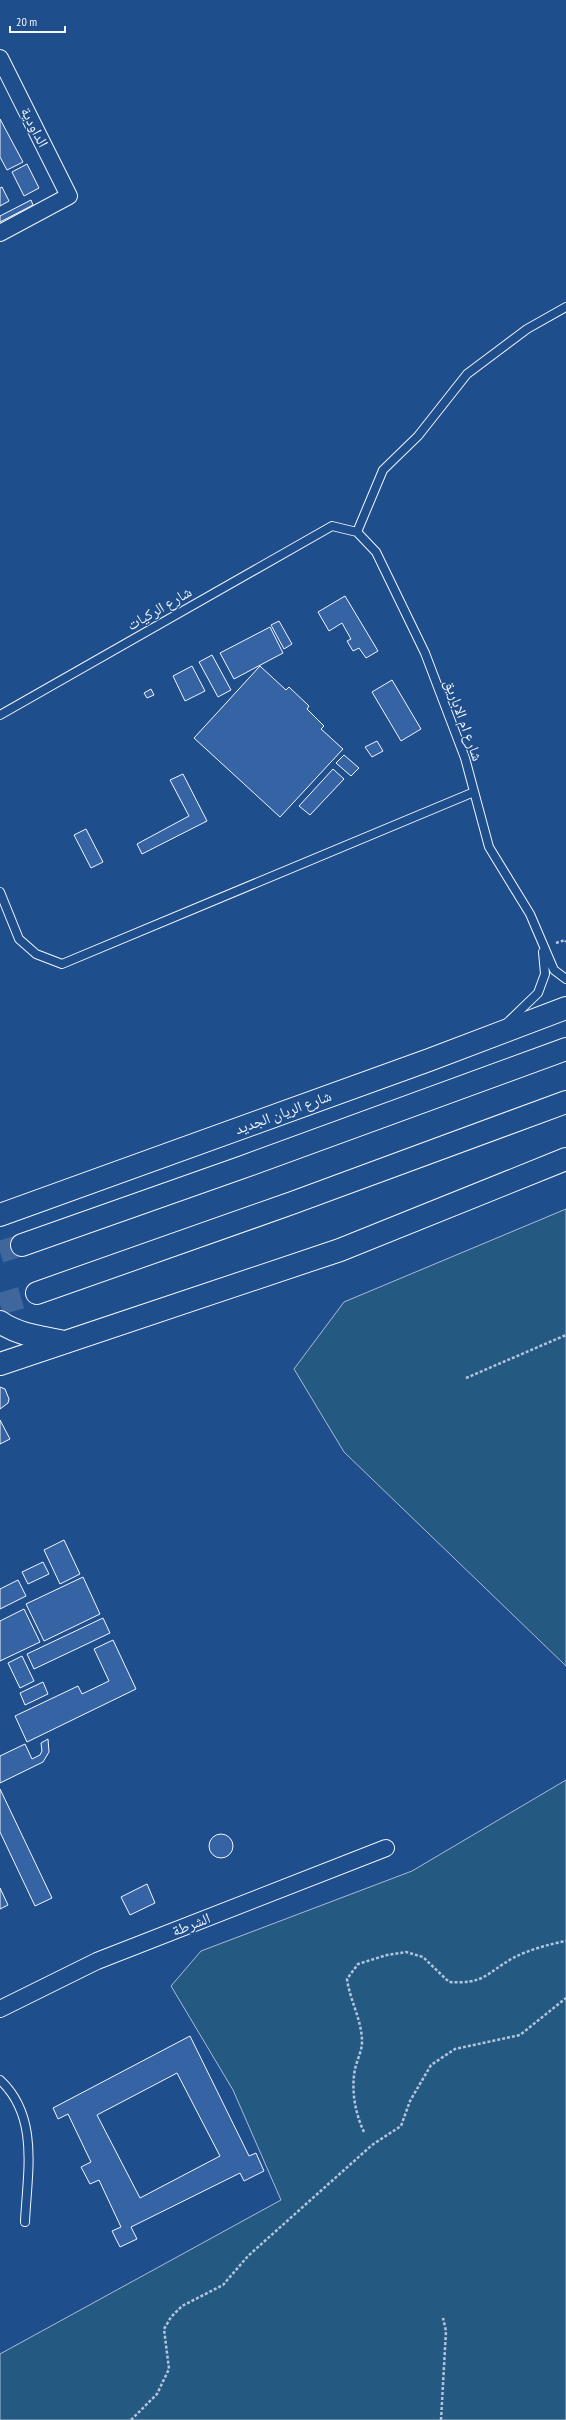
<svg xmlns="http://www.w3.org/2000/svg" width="566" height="2420" viewBox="0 0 566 2420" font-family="'PT Sans Narrow','Noto Naskh Arabic',sans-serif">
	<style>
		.green { fill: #245a82; stroke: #a8bbd7 }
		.building { fill: #3563a3; stroke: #f2f6ff; fill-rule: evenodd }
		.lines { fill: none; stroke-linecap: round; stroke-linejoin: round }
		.trunk-tunnel { stroke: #3f679d; stroke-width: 22; stroke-dasharray: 22 11; stroke-linecap: butt }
		.service-casing { stroke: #f2f6ff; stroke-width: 10 }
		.minor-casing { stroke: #f2f6ff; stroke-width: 18 }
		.secondary-casing { stroke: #f2f6ff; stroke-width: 24 }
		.trunk-casing { stroke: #f2f6ff; stroke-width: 24 }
		.path { stroke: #b3c4dc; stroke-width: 2.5; stroke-dasharray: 3 2; stroke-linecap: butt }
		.service { stroke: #1f4e8c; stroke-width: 8 }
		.minor { stroke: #1f4e8c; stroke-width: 16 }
		.secondary { stroke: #1f4e8c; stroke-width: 22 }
		.trunk { stroke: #1f4e8c; stroke-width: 22 }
		.labels { text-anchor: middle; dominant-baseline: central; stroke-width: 3; stroke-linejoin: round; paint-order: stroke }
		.street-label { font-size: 15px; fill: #f2f6ff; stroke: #1f4e8c }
	</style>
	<rect width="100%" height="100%" fill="#1f4e8c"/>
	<path class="green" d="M566,1209V1666L344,1452L294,1369L344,1302Z
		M566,1780V2420H0V2354L281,2200L233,2090L171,1986L201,1951L412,1871Z"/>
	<path class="building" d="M0,119L23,162L7,170L0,157Z
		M27,164L39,188L24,196L12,172Z
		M2,187L9,201L0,206V188Z
		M31,200L33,205L0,222V216Z
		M345,596L378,651L366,658L359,648L353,651L347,641L351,639L342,623L329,631L318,612Z
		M279,621L292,644L284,649L271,625Z
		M270,627L283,653L234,679L220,653Z
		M212,655L231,690L218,697L199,662Z
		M192,666L205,691L185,701L173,676Z
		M260,666L286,690L289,687L309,706L307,709L324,726L321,729L343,749L280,817L194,738Z
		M392,680L421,729L401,741L372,692Z
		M151,689L154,695L147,698L144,693Z
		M377,741L383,751L372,757L365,747Z
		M344,755L359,768L351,776L336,763Z
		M333,769L344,779L310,815L299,806Z
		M183,774L207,821L142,854L137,844L189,816L170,780Z
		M86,829L103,862L91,868L74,835Z
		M0,1387L5,1389L9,1399L8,1403L0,1409Z
		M0,1420L10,1439L0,1444Z
		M64,1540L80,1574L60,1584L44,1550Z
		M43,1562L49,1574L28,1584L22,1572Z
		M83,1577L100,1614L44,1641L26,1604Z
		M18,1580L26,1596L0,1609V1589Z
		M24,1609L40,1642L0,1661V1621Z
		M103,1618L110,1633L34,1669L27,1654Z
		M113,1640L136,1689L27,1742L15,1716L78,1686L82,1694L109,1681L94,1649Z
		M22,1656L34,1681L20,1688L8,1663Z
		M43,1682L48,1694L25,1705L20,1693Z
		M48,1739L49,1752L43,1762L0,1783V1756L25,1744L32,1759L40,1755L42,1751L41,1743Z
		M0,1789L52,1898L35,1906L0,1832Z
		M209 1846a12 12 0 1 1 24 0a12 12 0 1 1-24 0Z
		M147,1884L155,1903L130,1915L121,1897Z
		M0,1888L8,1905L0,1909Z
		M190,2036L249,2156L256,2153L264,2171L244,2181L240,2173L131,2227L137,2239L120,2247L112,2231L121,2227L99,2180L90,2184L81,2167L91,2162L68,2114L58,2119L53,2108ZM177,2073L220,2156L140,2198L97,2115Z"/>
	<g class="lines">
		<path class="trunk-tunnel" d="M0,1252L22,1245
			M0,1304L37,1293"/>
		<defs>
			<path id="service" d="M357,532L383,470L418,436L467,374L527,329L566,307
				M0,715L332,526L357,532L376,552L425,653L465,758L489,847L530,914L554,970L566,979
				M0,892L19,939L36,954L62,964L474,792
				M508,1022L538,993L545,974L543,952
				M0,2080C40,2117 27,2174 25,2222"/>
			<path id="minor" d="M0,58L69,196L0,233
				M0,2009L97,1961L386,1848"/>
			<path id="secondary" d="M0,1215L429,1060L566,1008
				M0,1322C18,1335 42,1337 63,1342
				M0,1364L340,1250L566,1159"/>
			<path id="trunk" d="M22,1245L243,1167L566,1049
				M37,1293L292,1203L566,1102"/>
		</defs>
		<use href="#service" class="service-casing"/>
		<use href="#minor" class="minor-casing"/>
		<use href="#secondary" class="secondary-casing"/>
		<use href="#trunk" class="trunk-casing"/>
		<path class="path" d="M556,943L565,940L566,942
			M466,1378L566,1335
			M364,2132C355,2113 351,2090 355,2069C357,2060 362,2051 362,2042C362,2020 350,2001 347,1979L358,1964L387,1955L406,1952L423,1957L449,1982C485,1984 485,1974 513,1958C528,1950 550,1944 566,1941
			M131,2420L157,2394L169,2369L164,2329L171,2317L182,2306L223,2285L248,2256L372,2145L401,2126L410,2101L431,2065L455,2049L520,2035L566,1998
			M441,2420L446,2331L443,2318"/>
		<use href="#service" class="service"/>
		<use href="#minor" class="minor"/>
		<use href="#secondary" class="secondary"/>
		<use href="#trunk" class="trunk"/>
	</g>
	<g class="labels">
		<g class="street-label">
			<text transform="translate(35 127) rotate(63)">الداودية</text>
			<text transform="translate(159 608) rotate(-30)">شارع الركيات</text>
			<text transform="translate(464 720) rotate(70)">شارع ام الاباريق</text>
			<text transform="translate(283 1112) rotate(-20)">شارع الريان الجديد</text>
			<text transform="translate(191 1924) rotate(-21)">الشرطة</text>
		</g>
	</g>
	<path d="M10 26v6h55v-6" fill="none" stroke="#f2f6ff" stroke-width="2"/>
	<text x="16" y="26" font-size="12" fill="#f2f6ff" stroke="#1f4e8c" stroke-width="3" paint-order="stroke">20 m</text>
</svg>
